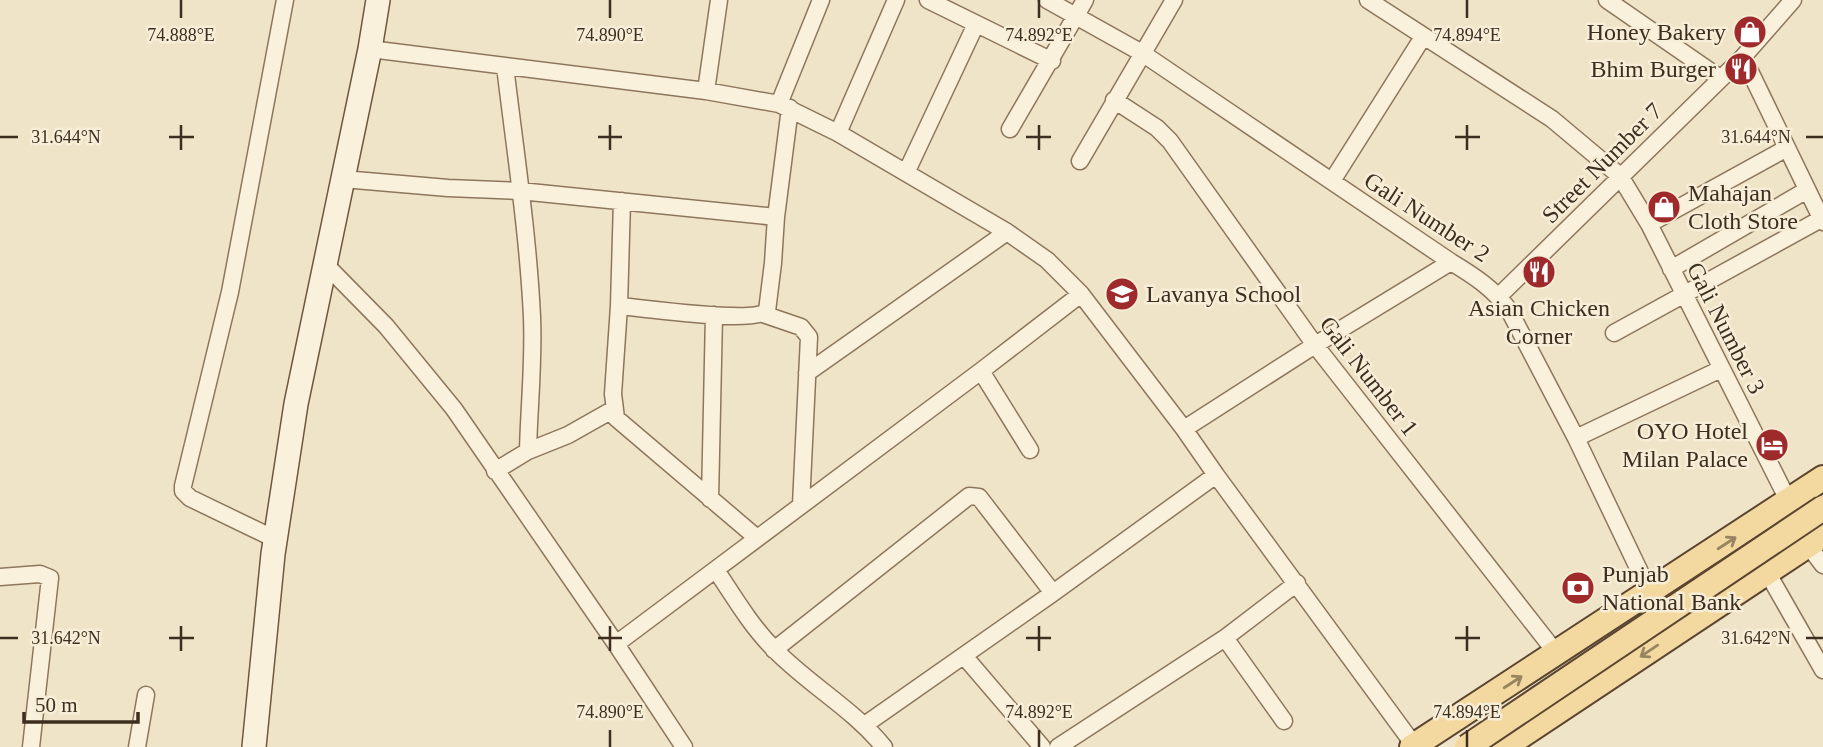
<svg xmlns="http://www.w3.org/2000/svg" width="1823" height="747" viewBox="0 0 1823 747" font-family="'Times New Roman',serif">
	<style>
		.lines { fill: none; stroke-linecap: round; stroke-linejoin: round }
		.street-casing { stroke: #8d765c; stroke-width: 19 }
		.secondary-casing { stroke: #6f573f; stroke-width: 26 }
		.primary-casing { stroke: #5b4430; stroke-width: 28 }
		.street { stroke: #faf1dc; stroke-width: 16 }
		.secondary { stroke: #faf1dc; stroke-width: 23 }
		.primary { stroke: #f3d9a0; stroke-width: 24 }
		.primary-bridge-casing { stroke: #5b4430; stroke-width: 28; stroke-linecap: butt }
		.primary-bridge { stroke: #f3d9a0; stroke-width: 24 }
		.oneway { stroke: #988460 }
		.ticks { fill: none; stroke: #3d2e20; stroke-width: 2.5 }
		.labels { text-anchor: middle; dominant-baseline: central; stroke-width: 5; stroke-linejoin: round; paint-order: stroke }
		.poi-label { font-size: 24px; fill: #3d2e20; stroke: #f7eed8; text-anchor: end }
		.street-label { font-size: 24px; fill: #3d2e20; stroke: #f7eed8 }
		.ticks-label { font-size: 18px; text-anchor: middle; fill: #3d2e20; stroke: #f7eed8; stroke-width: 5; stroke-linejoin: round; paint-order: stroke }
	</style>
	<rect width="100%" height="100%" fill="#f0e4c8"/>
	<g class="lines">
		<defs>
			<path id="street" d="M928,0L1052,61
				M1047,0L1142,53L1451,262C1474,276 1493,288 1509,310L1576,438L1650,593L1667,622
				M1368,0L1552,119L1620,176L1649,224L1789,502
				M1607,0L1720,78
				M370,49L706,91L779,104L838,133L1007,232L1047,260L1081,294L1184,429L1216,475L1414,745
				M1743,57L1823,222
				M706,91L719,0
				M1114,100L1157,128L1170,141L1315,345L1557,654
				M779,104L821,0
				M1010,129L1085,0
				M838,133L896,0
				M1080,161L1174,0
				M906,173L976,24
				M343,179L448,188L520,191L776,217
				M1332,181L1423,37
				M622,201L619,306L613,394L616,418L757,538
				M1649,224L1787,148
				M325,264L386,326L454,409L616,644L684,747
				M1671,269L1807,190
				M1499,296L1743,57L1793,0
				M619,306C644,308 752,324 767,311L773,263L776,217L790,108
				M763,314L801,327L809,337L801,505
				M1614,333L1821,219
				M981,371L1030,450
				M807,373L1007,232
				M1184,429L1315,345L1451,262
				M1576,438L1721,369
				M528,451L568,435L614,409
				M495,471L528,451C529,407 534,362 532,317C528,233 515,150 505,66
				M710,499L714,315
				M275,539L190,498L183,491V486L230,292L285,0
				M1807,544L1823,565
				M716,570C734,597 751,626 774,649C809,685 852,708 884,747
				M1767,572L1823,670
				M0,577L40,574L50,578L31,747
				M1225,638L1284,721
				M616,644L981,371L1081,294
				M774,650L969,496L979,497L1053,593
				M964,656L1042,747
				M866,724L1053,593L1216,475
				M137,747L146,695
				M1058,747L1225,638L1297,583"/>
			<path id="secondary" d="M254,747L273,554L296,404L370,49L378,0"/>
			<path id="primary" d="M1412,747L1823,478
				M1504,747L1823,535"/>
		</defs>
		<use href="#street" class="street-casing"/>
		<use href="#secondary" class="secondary-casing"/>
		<use href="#primary" class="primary-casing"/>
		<use href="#street" class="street"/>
		<use href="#secondary" class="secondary"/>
		<use href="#primary" class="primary"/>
		<defs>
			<path id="primary-bridge" d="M1467,747L1823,508"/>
		</defs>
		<use href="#primary-bridge" class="primary-bridge-casing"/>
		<use href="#primary-bridge" class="primary-bridge"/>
	</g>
	<defs><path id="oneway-shaft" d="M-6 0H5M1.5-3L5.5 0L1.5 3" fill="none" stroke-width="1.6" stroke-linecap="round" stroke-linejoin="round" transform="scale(1.75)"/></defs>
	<g class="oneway">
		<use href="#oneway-shaft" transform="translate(1727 543) rotate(-33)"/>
		<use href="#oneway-shaft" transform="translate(1649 651) rotate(146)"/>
		<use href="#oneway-shaft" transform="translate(1513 682) rotate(-33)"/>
	</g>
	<path class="ticks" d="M181,0V18M610,0V18M1039,0V18M1467,0V18M181,125V150M610,125V150M1039,125V150M1467,125V150M0,137H18M169,137H194M598,137H622M1026,137H1051M1455,137H1480M1806,137H1823M181,626V651M610,626V651M1039,626V651M1467,626V651M0,638H18M169,638H194M598,638H622M1026,638H1051M1455,638H1480M1806,638H1823M610,730V747M1039,730V747M1467,730V747"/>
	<defs>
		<symbol id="shop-disc" viewBox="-11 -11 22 22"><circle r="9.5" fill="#9e2a2b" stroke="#f7eed8"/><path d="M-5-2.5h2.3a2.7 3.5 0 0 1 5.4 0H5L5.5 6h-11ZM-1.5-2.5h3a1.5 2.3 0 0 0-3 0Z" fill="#fff"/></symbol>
		<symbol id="restaurant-disc" viewBox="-11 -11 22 22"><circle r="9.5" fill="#9e2a2b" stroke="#f7eed8"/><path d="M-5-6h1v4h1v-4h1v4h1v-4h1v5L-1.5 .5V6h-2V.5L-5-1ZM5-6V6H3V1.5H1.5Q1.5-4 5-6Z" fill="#fff"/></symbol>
		<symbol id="school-disc" viewBox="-11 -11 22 22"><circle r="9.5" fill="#9e2a2b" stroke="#f7eed8"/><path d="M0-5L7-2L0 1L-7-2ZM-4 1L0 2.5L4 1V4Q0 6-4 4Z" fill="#fff"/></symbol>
		<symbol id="hotel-disc" viewBox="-11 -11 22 22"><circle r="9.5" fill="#9e2a2b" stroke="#f7eed8"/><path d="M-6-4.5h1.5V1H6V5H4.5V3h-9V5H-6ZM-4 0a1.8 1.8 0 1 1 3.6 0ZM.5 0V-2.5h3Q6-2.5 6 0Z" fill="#fff"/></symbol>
		<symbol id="bank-disc" viewBox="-11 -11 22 22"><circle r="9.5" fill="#9e2a2b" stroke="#f7eed8"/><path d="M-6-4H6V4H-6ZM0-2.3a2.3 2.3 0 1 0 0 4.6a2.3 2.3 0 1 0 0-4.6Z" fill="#fff"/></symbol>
	</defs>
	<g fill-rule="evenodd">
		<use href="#shop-disc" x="1731" y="13" width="38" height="38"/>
		<use href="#restaurant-disc" x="1722" y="50" width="38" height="38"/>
		<use href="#shop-disc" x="1645" y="188" width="38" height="38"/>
		<use href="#restaurant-disc" x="1520" y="253" width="38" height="38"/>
		<use href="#school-disc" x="1103" y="275" width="38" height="38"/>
		<use href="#hotel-disc" x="1753" y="426" width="38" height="38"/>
		<use href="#bank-disc" x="1559" y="569" width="38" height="38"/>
	</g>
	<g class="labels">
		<g class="poi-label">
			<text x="1726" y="32">Honey Bakery</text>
			<text x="1716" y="69">Bhim Burger</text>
			<text x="1688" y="193" text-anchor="start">Mahajan<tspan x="1688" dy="28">Cloth Store</tspan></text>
			<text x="1146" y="294" text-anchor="start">Lavanya School</text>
			<text x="1539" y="308" text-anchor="middle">Asian Chicken<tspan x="1539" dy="28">Corner</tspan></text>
			<text x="1748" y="431">OYO Hotel<tspan x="1748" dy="28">Milan Palace</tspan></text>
			<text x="1602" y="574" text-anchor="start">Punjab<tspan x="1602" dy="28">National Bank</tspan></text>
		</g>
		<g class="street-label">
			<text transform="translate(1602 163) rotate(-45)">Street Number 7</text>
			<text transform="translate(1427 217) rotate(33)">Gali Number 2</text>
			<text transform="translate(1726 328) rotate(63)">Gali Number 3</text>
			<text transform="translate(1369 376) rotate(52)">Gali Number 1</text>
		</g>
	</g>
	<g class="ticks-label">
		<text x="181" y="41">74.888°E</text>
		<text x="610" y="41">74.890°E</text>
		<text x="1039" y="41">74.892°E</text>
		<text x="1467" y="41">74.894°E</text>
		<text x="66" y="143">31.644°N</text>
		<text x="1756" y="143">31.644°N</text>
		<text x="66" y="644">31.642°N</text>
		<text x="1756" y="644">31.642°N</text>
		<text x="610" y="718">74.890°E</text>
		<text x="1039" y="718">74.892°E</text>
		<text x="1467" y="718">74.894°E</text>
	</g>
	<path d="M24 712v10h114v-10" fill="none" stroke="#3d2e20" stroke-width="3.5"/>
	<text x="35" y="712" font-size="21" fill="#3d2e20" stroke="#f7eed8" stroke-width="5" paint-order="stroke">50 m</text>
</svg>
